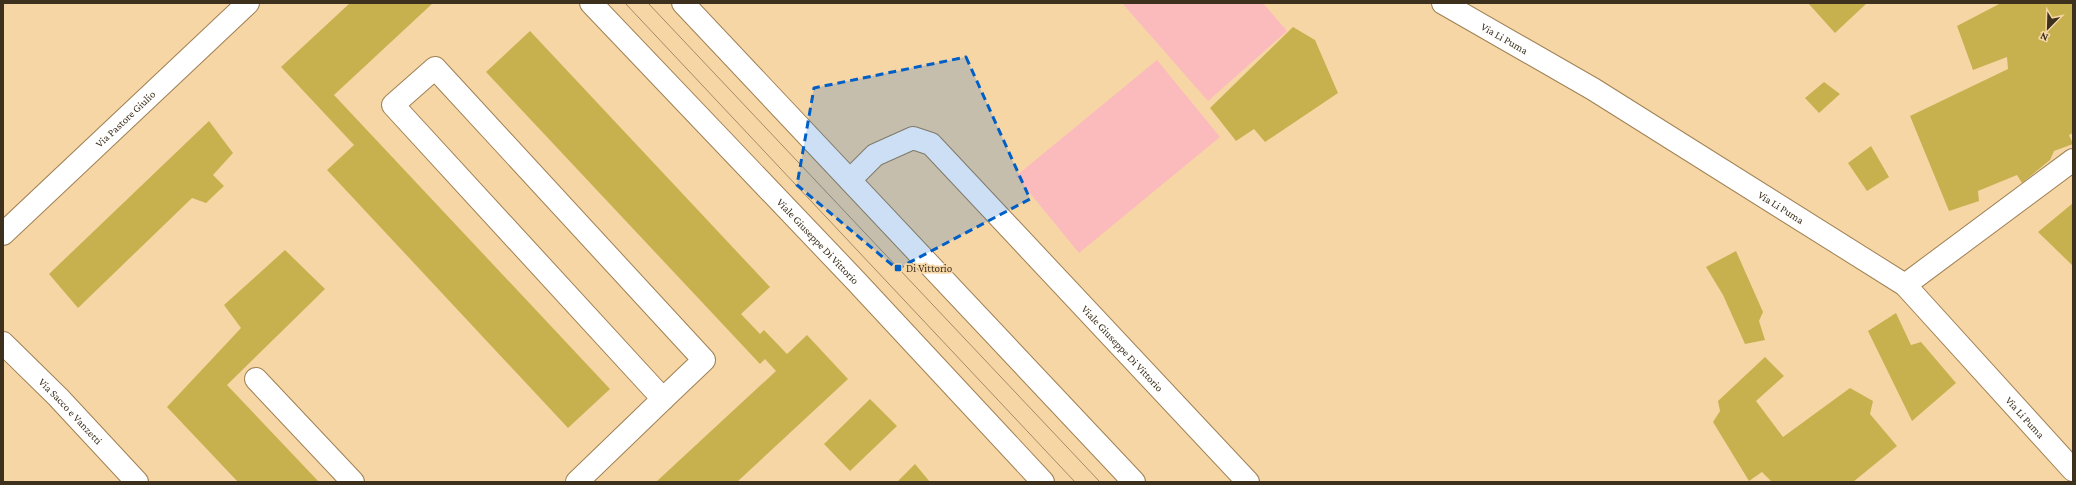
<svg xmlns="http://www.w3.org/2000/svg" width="2076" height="485" viewBox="0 0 2076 485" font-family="'Crimson Pro',serif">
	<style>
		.green { fill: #fbbabc }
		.building { fill: #c7b14e }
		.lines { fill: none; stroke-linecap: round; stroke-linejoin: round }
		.minor-casing { stroke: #9f8154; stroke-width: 24 }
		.minor { stroke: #fff; stroke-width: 22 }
		.tram { stroke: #a38b68; stroke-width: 1 }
		.marked { fill: #005fc7; fill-opacity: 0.2; stroke: #005fc7; stroke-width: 3; stroke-dasharray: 8 5; stroke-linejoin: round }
		.poi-dot { fill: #005fc7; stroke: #f7d6a6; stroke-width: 1.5 }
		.labels { text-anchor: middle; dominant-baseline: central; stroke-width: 3.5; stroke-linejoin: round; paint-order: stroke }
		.street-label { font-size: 11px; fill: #3d311d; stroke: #f7d6a6 }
		.poi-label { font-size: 11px; fill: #3d311d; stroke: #f7d6a6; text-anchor: start }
	</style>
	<rect width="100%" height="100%" fill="#f7d6a6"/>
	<path class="green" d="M1122,3H1263L1287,31L1208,101Z
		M1157,60L1220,137L1079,253L1016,176Z"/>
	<path class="building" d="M350,3H433L334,95L610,389L568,428L327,170L354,145L281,67Z
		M1808,3H1867L1835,33Z
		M2001,3H2073V133L2069,135L2073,144L2054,151L2050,160L2022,183L2017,175L1978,191L1979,201L1949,211L1910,116L2008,69L2007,57L1973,70L1957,26Z
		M1293,27L1315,40L1338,93L1265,142L1254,129L1236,141L1210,108Z
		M530,31L770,287L741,314L760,334L764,330L787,354L807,335L848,379L737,482H656L776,371L765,359L760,364L486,72Z
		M1824,82L1840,94L1819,113L1805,98Z
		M209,121L233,153L213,175L224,186L206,203L192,198L78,308L49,274Z
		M1871,146L1889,177L1867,191L1848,163Z
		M2073,203V266L2038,232Z
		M285,250L325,289L227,385L319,482H238L167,407L241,328L224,305Z
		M1736,251L1763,312L1759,321L1765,340L1745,344L1723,295L1706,267Z
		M1896,313L1911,345L1921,342L1956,383L1912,421L1868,331Z
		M1765,357L1784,376L1756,401L1783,437L1850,388L1873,401L1870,414L1897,446L1853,482H1772L1762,472L1749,481L1713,422L1720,411L1718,401Z
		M870,399L897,426L850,471L824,444Z
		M915,464L930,482H897Z"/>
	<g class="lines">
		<defs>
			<g id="minor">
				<path id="s1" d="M591,3L855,280L1043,482"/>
				<path d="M683,3L1134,482"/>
				<path id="s2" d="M1443,3L1593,89L1905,285L2073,470"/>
				<path d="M435,68L704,360L663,399L393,105Z"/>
				<path id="s3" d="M850,180L875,155L913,138L931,144L1248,482"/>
				<path id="s4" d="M3,234L248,3"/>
				<path d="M1905,285L2073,160"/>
				<path id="s5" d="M3,343L58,397L137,482"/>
				<path d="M256,379L353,482"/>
				<path d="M577,482L663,399"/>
			</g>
		</defs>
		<use href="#minor" class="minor-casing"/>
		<use href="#minor" class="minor"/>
		<path class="tram" d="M625,3L1075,482
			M648,3L1100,482"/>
	</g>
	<path class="marked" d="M966,57L1030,199L897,269L797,185L814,88Z"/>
	<rect class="poi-dot" x="894" y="264" width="8" height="8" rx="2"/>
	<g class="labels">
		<g class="street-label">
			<text stroke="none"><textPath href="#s2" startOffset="71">Via Li Puma</textPath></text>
			<text stroke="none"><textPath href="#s4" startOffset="168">Via Pastore Giulio</textPath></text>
			<text stroke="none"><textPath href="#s2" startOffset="395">Via Li Puma</textPath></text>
			<text stroke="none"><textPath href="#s1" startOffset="329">Viale Giuseppe Di Vittorio</textPath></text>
			<text stroke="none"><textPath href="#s3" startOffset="376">Viale Giuseppe Di Vittorio</textPath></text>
			<text stroke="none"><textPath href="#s5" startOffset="96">Via Sacco e Vanzetti</textPath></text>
			<text stroke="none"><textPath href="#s2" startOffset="720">Via Li Puma</textPath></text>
		</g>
		<g class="poi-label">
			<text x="906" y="268">Di Vittorio</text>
		</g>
	</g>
	<rect width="2076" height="485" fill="none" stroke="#3d311d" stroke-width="8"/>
	<g transform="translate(2048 28) rotate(203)" stroke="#f7d6a6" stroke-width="3" paint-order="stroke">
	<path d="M0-3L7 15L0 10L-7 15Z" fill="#3d311d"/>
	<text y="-6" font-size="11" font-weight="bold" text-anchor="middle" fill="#3d311d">N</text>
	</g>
</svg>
